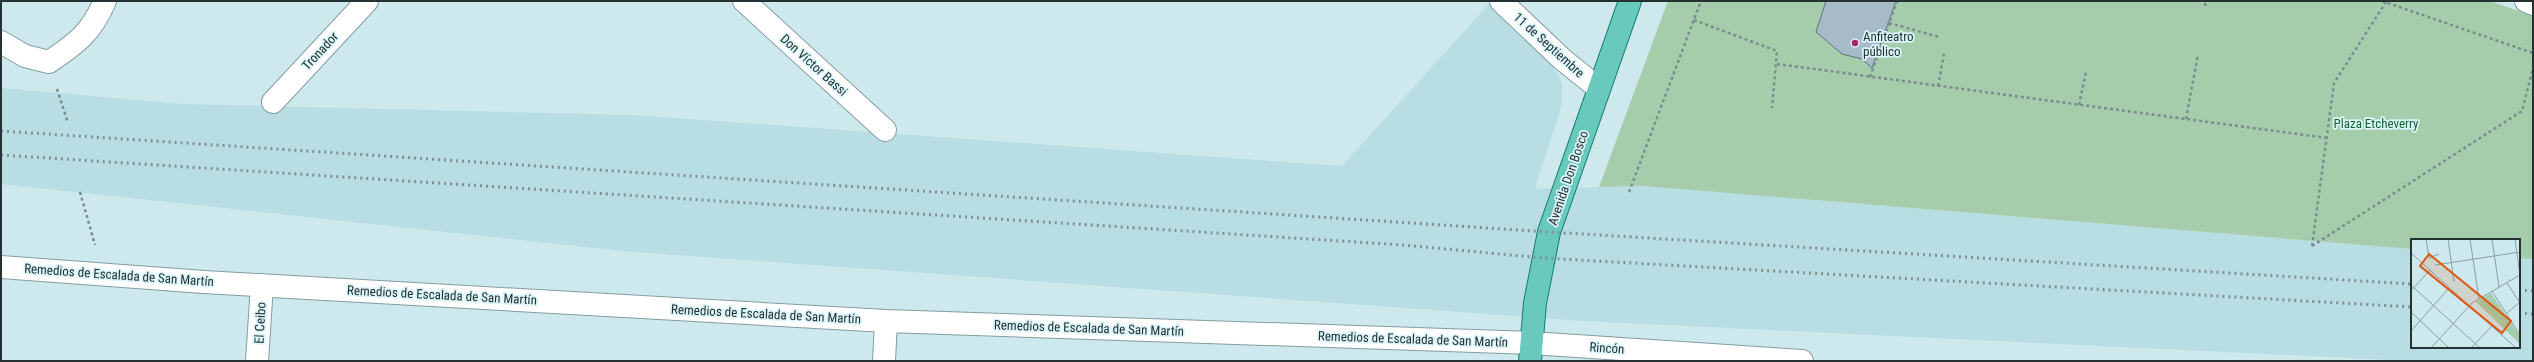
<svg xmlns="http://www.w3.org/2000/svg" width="2534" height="362" viewBox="0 0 2534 362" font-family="'Roboto Condensed',sans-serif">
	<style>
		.built { fill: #b8dde3 }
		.green { fill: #a5cdab }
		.building { fill: #a6bac8; stroke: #5f727f }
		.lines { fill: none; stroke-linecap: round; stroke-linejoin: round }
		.minor-casing { stroke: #839da2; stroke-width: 24 }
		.major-casing { stroke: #117c6e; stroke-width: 24 }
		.path { stroke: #798c8f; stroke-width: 2.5; stroke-dasharray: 3 3; stroke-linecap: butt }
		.minor { stroke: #fff; stroke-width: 22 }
		.major { stroke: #69c9bc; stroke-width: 22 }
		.rail { stroke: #7d9194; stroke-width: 3; stroke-dasharray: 2 4; stroke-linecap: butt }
		.poi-dot { fill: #ac2163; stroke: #daf6fb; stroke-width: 1.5 }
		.labels { text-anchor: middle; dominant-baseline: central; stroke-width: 3.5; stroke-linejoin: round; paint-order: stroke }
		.poi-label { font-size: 13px; fill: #263132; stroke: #daf6fb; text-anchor: start }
		.street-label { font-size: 13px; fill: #263132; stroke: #daf6fb }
		.park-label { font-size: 13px; fill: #13632b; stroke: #daf6fb }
		.inset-road { fill: none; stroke: #8a9fa2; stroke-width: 1 }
		.view { fill: #de570e; fill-opacity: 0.15; stroke: #de570e; stroke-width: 2 }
		.inset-edge { fill: none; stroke: #263132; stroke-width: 2 }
	</style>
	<rect width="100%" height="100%" fill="#cde9ed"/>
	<path class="built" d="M1489,4L1555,69L1562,84V104L1535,189L1644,186L2412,249V347H2519V258L2533,259V361H2411L1584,321L622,251L1,184V88L184,104L632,115L1342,166Z"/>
	<path class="green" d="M1668,1H2490L2533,16V259L2519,258V240H2412V249L1644,186L1599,187Z"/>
	<path class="building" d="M1826,1H1896L1872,68L1862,59L1842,54L1816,32Z"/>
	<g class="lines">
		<defs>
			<path id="minor" d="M744,1L885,130
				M1501,1L1562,59L1598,88
				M2526,1L2533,4
				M1,42L25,56L49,62C77,43 91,33 105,1
				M273,102L367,1
				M1,267L204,282L886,321L1531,343L1802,361
				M257,361L262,285
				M884,361L886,321"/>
			<path id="major" d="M1530,361L1535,303L1549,232L1630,1"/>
		</defs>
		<use href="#minor" class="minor-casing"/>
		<use href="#major" class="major-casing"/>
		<path class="path" d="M2382,1L2533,53
			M2205,6L2206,1
			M1694,20L1777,51L1772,108
			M1889,23L1939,37
			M1777,64L2327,138
			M1870,77L1897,1
			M1938,86L1944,54
			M57,89L68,123
			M2079,105L2086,72
			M2186,119L2198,54
			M80,192L95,245
			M1629,192L1701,1
			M2312,246L2522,111L2533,68
			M2312,246L2334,83L2386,2"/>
		<use href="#minor" class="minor"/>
		<use href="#major" class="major"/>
		<path class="rail" d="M1,131L1549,232L2412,284
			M1,155L1403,245L1543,258L2412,307
			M2519,290L2533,291
			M2519,313L2533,314"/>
	</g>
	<circle class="poi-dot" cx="1855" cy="43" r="4"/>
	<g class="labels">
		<g class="poi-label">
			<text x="1863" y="36">Anfiteatro<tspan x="1863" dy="15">público</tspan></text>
		</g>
		<g class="street-label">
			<text transform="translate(1549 45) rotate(42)">11 de Septiembre</text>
			<text transform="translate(320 51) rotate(-47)">Tronador</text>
			<text transform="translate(814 65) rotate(42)">Don Víctor Bassi</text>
			<text transform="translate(1568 178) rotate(-71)">Avenida Don Bosco</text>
			<text transform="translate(119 275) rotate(4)">Remedios de Escalada de San Martín</text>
			<text transform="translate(442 295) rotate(3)">Remedios de Escalada de San Martín</text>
			<text transform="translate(766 314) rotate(3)">Remedios de Escalada de San Martín</text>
			<text transform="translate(260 323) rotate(-87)">El Ceibo</text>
			<text transform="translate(1089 328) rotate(2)">Remedios de Escalada de San Martín</text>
			<text transform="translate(1413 339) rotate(2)">Remedios de Escalada de San Martín</text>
			<text transform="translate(1607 348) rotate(4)">Rincón</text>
		</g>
		<g class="park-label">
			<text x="2376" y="123">Plaza Etcheverry</text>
		</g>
	</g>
	<g transform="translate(2411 239)">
		<rect width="109" height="109" fill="#cde9ed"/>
		<path d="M80,54L109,97V105L65,63Z" fill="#a5cdab"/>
		<path class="inset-road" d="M15,0L18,19L28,15M37,0L43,43M59,0L68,60M81,0L88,48M104,0L109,36M0,14L105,109M24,26L109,13M96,44L109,64M0,46L69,109M0,52L19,31M81,52L109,96M0,73L38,109M96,74L108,64M0,92L38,49M20,109L61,64L109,36M60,109L81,87"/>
		<path class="view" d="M18,15L100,82L91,94L9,27Z"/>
		<rect width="109" height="109" class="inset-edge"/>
	</g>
	<rect width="2534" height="362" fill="none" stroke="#263132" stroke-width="4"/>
</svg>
